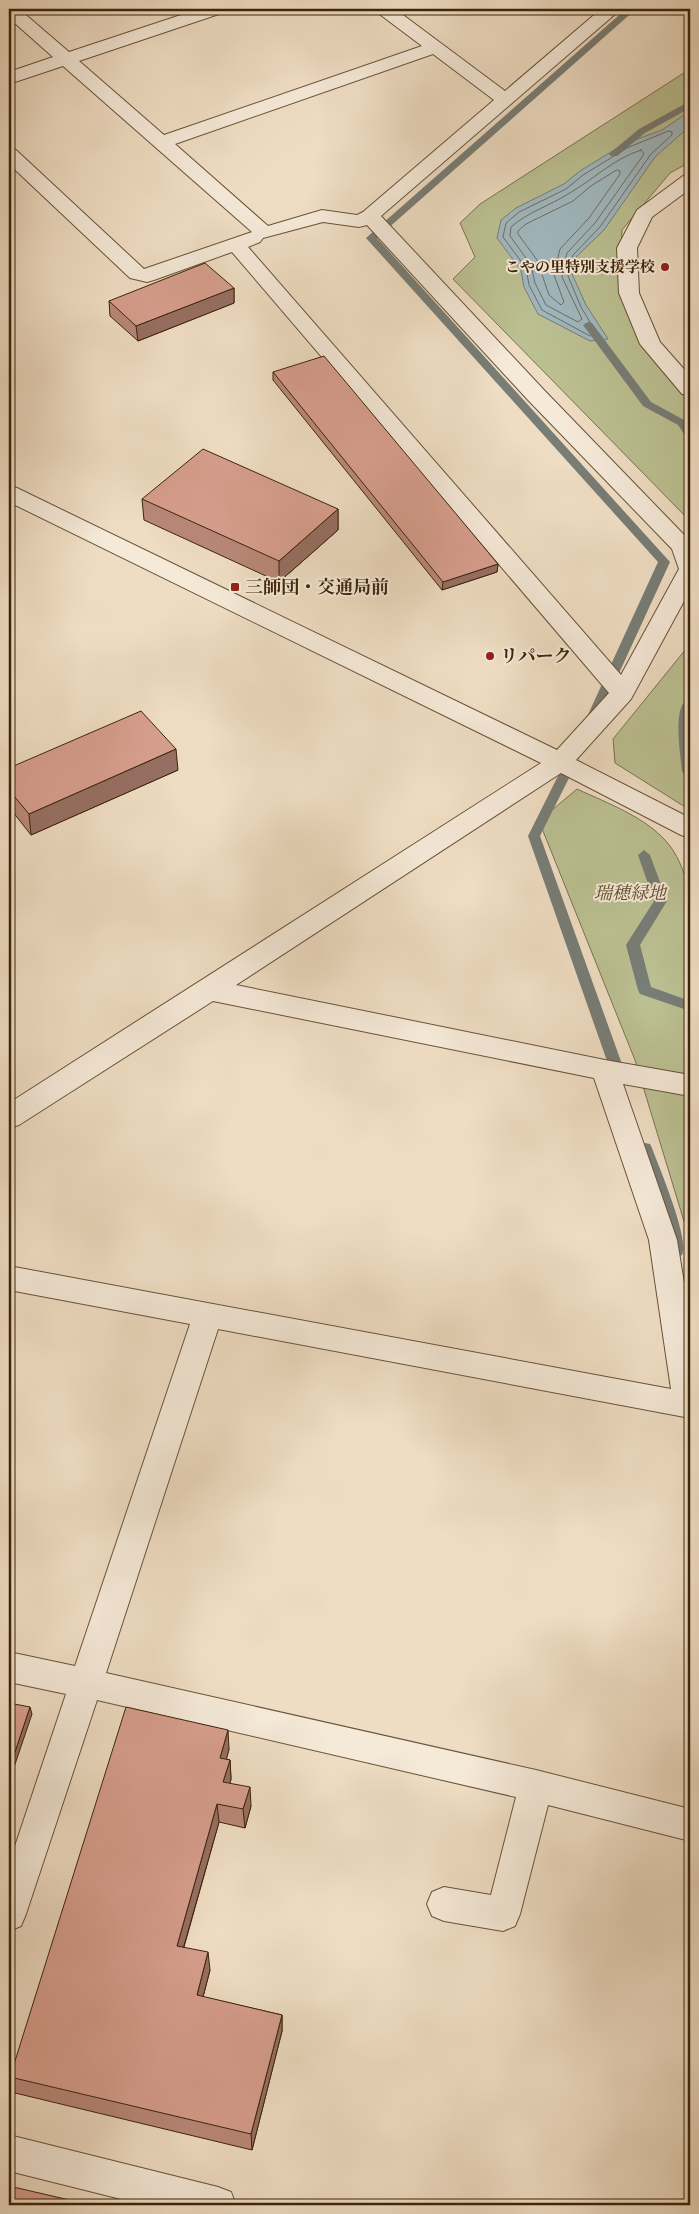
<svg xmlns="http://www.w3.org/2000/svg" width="699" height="2214" viewBox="0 0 699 2214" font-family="'IM FELL French Canon','Noto Serif JP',serif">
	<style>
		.green { fill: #bbc092; stroke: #7c724e }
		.water { fill: #a0b8bf; stroke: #787d76 }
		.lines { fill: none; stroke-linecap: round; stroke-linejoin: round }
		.shore { stroke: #6e6e64; stroke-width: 1 }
		.stream { fill: #787d76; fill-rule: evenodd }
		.minor-casing { stroke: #695238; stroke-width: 2 }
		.minor { fill: #f5e9d8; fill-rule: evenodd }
		.wall { fill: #b98879; stroke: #3c2409 }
		.shaded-wall { fill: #966f63; stroke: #3c2409 }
		.building { fill: #d79e8d; stroke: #3c2409 }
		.poi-dot { fill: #8f2418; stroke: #f5e9d8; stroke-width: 2 }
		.labels { text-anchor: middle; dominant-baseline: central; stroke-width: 4; stroke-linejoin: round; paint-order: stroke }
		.far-poi-label { font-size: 15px; font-weight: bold; fill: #3c2409; stroke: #f5e9d8; text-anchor: end }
		.poi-label { font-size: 18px; font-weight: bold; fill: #3c2409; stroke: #f5e9d8; text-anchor: start }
		.park-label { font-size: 18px; font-style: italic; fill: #5c4b2b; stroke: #f5e9d8 }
	</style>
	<rect width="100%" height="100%" fill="#efddc3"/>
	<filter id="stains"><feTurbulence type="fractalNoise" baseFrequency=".004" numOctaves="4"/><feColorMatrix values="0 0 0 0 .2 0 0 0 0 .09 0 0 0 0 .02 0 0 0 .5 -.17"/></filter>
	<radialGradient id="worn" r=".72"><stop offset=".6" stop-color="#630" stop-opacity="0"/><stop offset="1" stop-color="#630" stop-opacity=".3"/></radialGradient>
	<path class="green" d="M690,69V162L670,173L622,230L620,292L648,349L690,396V521L453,279L475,257L460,223L480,204Z
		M690,644V810L615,763L613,739Z
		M577,789C607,803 649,818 670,846C680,859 685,876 690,892V1241L635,1060L539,821Z"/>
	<path class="water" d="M687,113L690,114V126L655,157L604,230L577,256L572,274L586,305L608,339L590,341L538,314L524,287L521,270L497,238L501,220L516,208L564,184L580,171L624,144L662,130Z"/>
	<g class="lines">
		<path class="shore" d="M669,131L672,132V135L651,154L600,227L573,255L568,276L581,307L597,334L590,336L542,310L529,285L526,268L503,237L506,223L519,212L566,189L583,175L627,148Z
			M641,150L644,154L595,223L567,253L562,277L582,319L578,322L546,305L535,283L531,265L510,236L511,227C528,212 549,206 568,194C593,180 613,159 641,150Z
			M617,170L620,171V174L589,218L560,249L554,275L564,302L561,305L549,295L537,260L518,234V231L526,224L573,201L591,186Z"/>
		<path class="stream" d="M626,9H636L377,238L670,562L598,719L592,723L586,719L658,562L366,238Z
			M690,101V108L645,133L617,156H611L609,154L639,129Z
			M588,322L592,323L651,402L686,421L690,427V438L686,437L678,425L643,406L583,325Z
			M690,698V776H688L682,772C681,757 671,703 690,698Z
			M573,754L579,758L540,836L627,1078L625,1082H615L613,1078L528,836L567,758Z
			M644,850L650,855L667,901L640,945L651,987L690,1001V1011L640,994L638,990L626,945L654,901L638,855Z
			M645,1143L650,1144L652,1148C659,1167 690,1240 682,1255L677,1257L672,1255L667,1229L638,1148L640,1144Z"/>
		<defs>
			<path id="minor" d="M9,9H19L69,52L199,9H225L222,13L79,61L164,135L422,46L378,13L375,9H395L505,91L601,9H621L381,216L544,390L690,541V590L631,699L576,760L690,818V838L681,835L561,773L236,985L605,1060L690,1075V1096L623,1084L677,1240L690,1320V1418L218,1329L106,1673L536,1770L690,1809V1841L548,1805L520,1914L515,1926L503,1931L444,1921L432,1916L427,1904L432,1892L444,1887L491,1895L516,1797L97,1700L26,1914L21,1926L9,1931V1864L66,1694L9,1682V1652L75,1666L190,1324L9,1290V1266L671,1389L649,1240L594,1078L213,1001L19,1125L9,1128V1103L541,763L9,502V486L17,488L557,750L609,693L232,252L154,280L147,282L130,278L9,164V148L16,150L144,269L252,232L63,66L9,84V72L53,57L9,18ZM433,54L494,100L363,212L357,215L322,210L268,226L175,144ZM323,222L359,227L367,225L528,400L672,549L679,569L621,675L248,247L260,242L263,238Z
				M690,174V189L652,217L637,248L639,293L660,342L690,376V395L682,394L640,344L619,293L617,248L637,210L683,176Z
				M9,2135L218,2187L231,2192L236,2205H145L9,2171Z"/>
		</defs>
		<use href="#minor" class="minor-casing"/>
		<use href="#minor" class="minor"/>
	</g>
	<path class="wall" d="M234,288V303L138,341L110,316L109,301Z
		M273,372L498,564L497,572L442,590L273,380Z
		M142,499L338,509V530L279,582L144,520Z
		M9,768L178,770L31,835L9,807Z
		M229,1749L226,1759L230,1760L231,1779L230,1783L251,1806L245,1828L219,1822L184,1947L210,1970L203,1997L282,2015V2031L252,2150L15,2093L10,2077Z"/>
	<path class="shaded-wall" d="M234,288V303L138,341L136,326Z
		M338,509V530L279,582V561Z
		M498,564L497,572L442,590L443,582Z
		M176,749L178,770L31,835L29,814Z
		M30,1707L32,1714L9,1782V1770Z
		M228,1730L229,1749L222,1777L220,1758Z
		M230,1760L231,1779L225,1801L223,1782Z
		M250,1787L251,1806L245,1828L243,1809Z
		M217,1804L219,1822L179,1963L177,1946Z
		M208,1952L210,1970L199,2012L197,1995Z
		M282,2015V2031L252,2150L251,2134Z"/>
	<path class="building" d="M205,263L234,288L136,326L109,301Z
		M324,356L498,564L443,582L273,372Z
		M203,449L338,509L279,561L142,499Z
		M141,711L176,749L29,814L9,790V768Z
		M9,1703L30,1707L9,1770Z
		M126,1707L228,1730L220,1758L230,1760L223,1782L250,1787L243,1809L217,1804L177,1946L208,1952L197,1995L282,2015L251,2134L10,2077Z
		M9,2186L91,2205H9Z"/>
	<g class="poi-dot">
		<circle cx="665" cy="267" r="5"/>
		<rect x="230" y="582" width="10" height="10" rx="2.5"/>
		<circle cx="490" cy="656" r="5"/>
	</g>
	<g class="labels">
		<g class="far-poi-label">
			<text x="655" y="267">こやの里特別支援学校</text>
		</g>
		<g class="poi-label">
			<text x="245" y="587">三師団・交通局前</text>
			<text x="500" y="656">リパーク</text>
		</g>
		<g class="park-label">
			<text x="630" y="893">瑞穂緑地</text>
		</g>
	</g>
	<rect width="699" height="2214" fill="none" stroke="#efddc3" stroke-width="30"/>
	<rect x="10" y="10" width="679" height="2194" fill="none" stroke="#3c2409" stroke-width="2.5"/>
	<rect x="15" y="15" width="669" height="2184" fill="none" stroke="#3c2409"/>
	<rect width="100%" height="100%" filter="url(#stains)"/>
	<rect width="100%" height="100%" fill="url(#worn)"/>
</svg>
